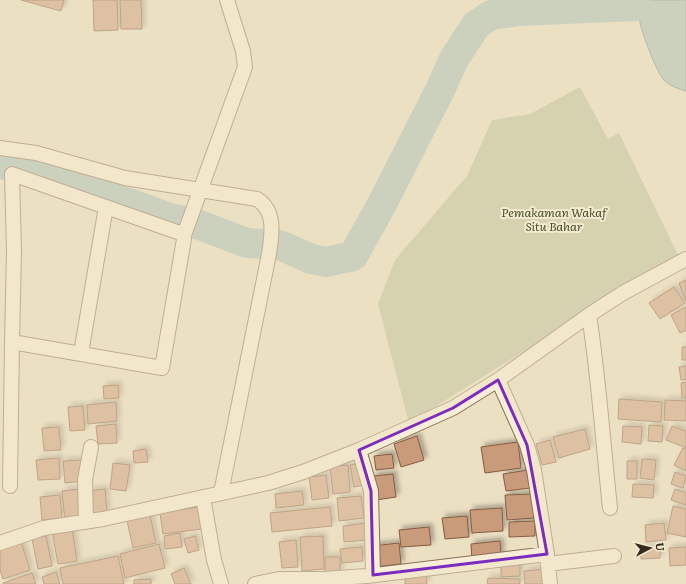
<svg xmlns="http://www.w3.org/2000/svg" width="686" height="584" viewBox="0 0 686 584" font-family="Literata,serif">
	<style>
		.cemetery { fill: #babf96 }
		.water { fill: #a5bfb8; stroke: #6c8d85 }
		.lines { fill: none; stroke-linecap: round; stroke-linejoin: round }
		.river { stroke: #a5bfb8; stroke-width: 30 }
		.building { fill: #c99b7a; stroke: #845c41; filter: url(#shadow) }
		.minor-casing { stroke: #86715a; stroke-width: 16 }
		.minor { stroke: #f8edd6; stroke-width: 14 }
		.marked { fill: none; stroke: #7b2cbf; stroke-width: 3; stroke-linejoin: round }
		.labels { text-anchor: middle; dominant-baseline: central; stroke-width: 4; stroke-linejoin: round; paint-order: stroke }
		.park-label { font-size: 12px; font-style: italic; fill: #475225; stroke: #f4ead2 }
	</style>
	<defs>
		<filter id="shadow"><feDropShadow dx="3.5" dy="-3.5" stdDeviation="2" flood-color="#0004"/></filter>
	</defs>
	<rect width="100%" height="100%" fill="#ece0c3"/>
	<path class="cemetery" d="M580,87L608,139L619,133L678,255L409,423L378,304L395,260L467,176L492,120L530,114Z"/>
	<path class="water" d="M637,0H686V91C678,89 670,86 664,80C655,71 633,11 637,0Z"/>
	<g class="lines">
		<path class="river" d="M0,164L18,167L99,192L170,218L197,224L247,243L280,245L311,259L326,262L353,256L382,204L440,90L454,59L476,25L491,15L520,11L636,6"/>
	</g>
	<path class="building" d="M21,0H64L61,11Z
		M93,0H117L118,30L94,31Z
		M120,0H141L142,29H121Z
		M686,280V301L679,283Z
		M674,287L685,303L660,319L649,303Z
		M686,307V330L680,333L671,315Z
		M682,347H686V360H682Z
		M686,366V379L681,380L679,367Z
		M686,382V398H682L681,383Z
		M118,385L119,398L104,399L103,386Z
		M619,399L662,402L661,422L618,419Z
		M665,400L686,401V421L664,420Z
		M116,402L117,421L88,424L87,405Z
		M83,406L85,430L70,431L68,407Z
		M116,424L117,443L98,444L96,426Z
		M649,425L663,426L662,442L648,441Z
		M623,426L642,427L641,444L622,442Z
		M672,426L686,431V448L666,440Z
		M59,427L61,450L44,451L42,428Z
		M585,429L590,449L559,458L553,437Z
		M417,436L424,460L401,467L394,444Z
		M550,440L556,462L542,465L536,444Z
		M518,442L521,468L485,473L481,447Z
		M683,448L686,449V471L674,465Z
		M146,449L148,462L134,463L133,451Z
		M392,454L394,468L376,470L374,456Z
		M59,458L60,479L38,480L36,460Z
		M642,459L656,460L654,480L640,478Z
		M82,460L84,481L65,483L63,461Z
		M627,461H637V479H627Z
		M113,463L130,465L126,491L110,489Z
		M360,463L364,485L354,487L350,465Z
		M348,465L350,492L333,494L330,467Z
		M528,470L530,488L506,491L503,474Z
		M675,472L686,476L683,488L671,484Z
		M393,474L396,497L376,500L373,476Z
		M326,475L329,498L312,500L309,477Z
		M633,484L654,485L653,498L632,497Z
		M80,489L83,521L65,522L62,491Z
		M105,489L107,514L91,516L89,491Z
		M675,489L686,493V505L671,500Z
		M302,491L304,505L276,508L275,494Z
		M532,494L534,518L507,520L505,495Z
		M60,495L62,518L42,520L40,497Z
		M361,496L364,518L339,521L337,498Z
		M673,506L686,509V537L667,533Z
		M199,507L202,529L163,534L160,513Z
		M330,507L332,526L272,532L270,513Z
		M502,508L503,531L472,533L470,510Z
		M149,511L156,543L133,548L126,516Z
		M467,516L469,537L445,539L442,518Z
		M535,521V536L509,537V522Z
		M367,523L368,540L344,542L343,526Z
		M664,523L666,540L646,542L645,525Z
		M72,527L77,561L58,564L52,531Z
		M429,527L431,545L401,547L399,530Z
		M180,533L182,547L165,549L164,536Z
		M46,536L52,566L38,569L32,539Z
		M195,536L199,550L188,553L184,539Z
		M323,536L324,569L302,571L300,537Z
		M296,540L298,567L282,568L279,542Z
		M21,541L30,570L3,579L0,570V548Z
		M500,541L501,558L472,560L471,544Z
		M399,543L401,564L375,567L373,546Z
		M159,544L165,568L125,578L120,554Z
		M362,547L363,561L342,563L340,549Z
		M660,547V558L641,559V548Z
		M686,547V565L670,566L669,548Z
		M118,556L124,584H63L60,568Z
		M325,557H340V573L325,574Z
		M520,563V576L501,577V564Z
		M184,568L191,584H175L171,574Z
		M545,569L546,584H525L524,571Z
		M56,572L60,584H44L42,577Z
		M32,573L36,584H3V583Z
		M426,574L427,584H405V576Z
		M488,578L520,579V584H487Z
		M151,579V584H134V580Z"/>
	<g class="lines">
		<defs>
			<path id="minor" d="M0,148L36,153L125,178L257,199C276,211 272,234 269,254L221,493
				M184,235L245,67L243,51L227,0
				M589,315C599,379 603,443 610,508
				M81,353L106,207
				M359,450L371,491L373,575
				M10,486L12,342L162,368L184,239L183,234L12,174L14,251L12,342
				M203,497L214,560L221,584
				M86,522L85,480L91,447
				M0,543L44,528L103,519L268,483L303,472L359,450L453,408L498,380L589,315L623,293L686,259
				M547,556L550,584
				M548,564L614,556
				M255,584L279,579H323L367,576L547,554L534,470L527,445L498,380"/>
		</defs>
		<use href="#minor" class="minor-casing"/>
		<use href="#minor" class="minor"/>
	</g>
	<path d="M0 0H686V584H0ZM498,380L527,445L547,554L373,575L371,491L359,450L453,408Z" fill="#ece0c3" fill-opacity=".55" fill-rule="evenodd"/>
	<path class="marked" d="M498,380L527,445L547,554L373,575L371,491L359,450L453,408Z"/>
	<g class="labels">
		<g class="park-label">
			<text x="554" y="212">Pemakaman Wakaf<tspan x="554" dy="14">Situ Bahar</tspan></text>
		</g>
	</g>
	<g transform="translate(650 548) rotate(83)" stroke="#f4ead2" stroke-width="3" paint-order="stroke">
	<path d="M0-3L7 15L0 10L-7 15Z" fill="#362a1e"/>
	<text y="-6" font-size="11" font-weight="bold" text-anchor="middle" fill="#362a1e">U</text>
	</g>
</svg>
